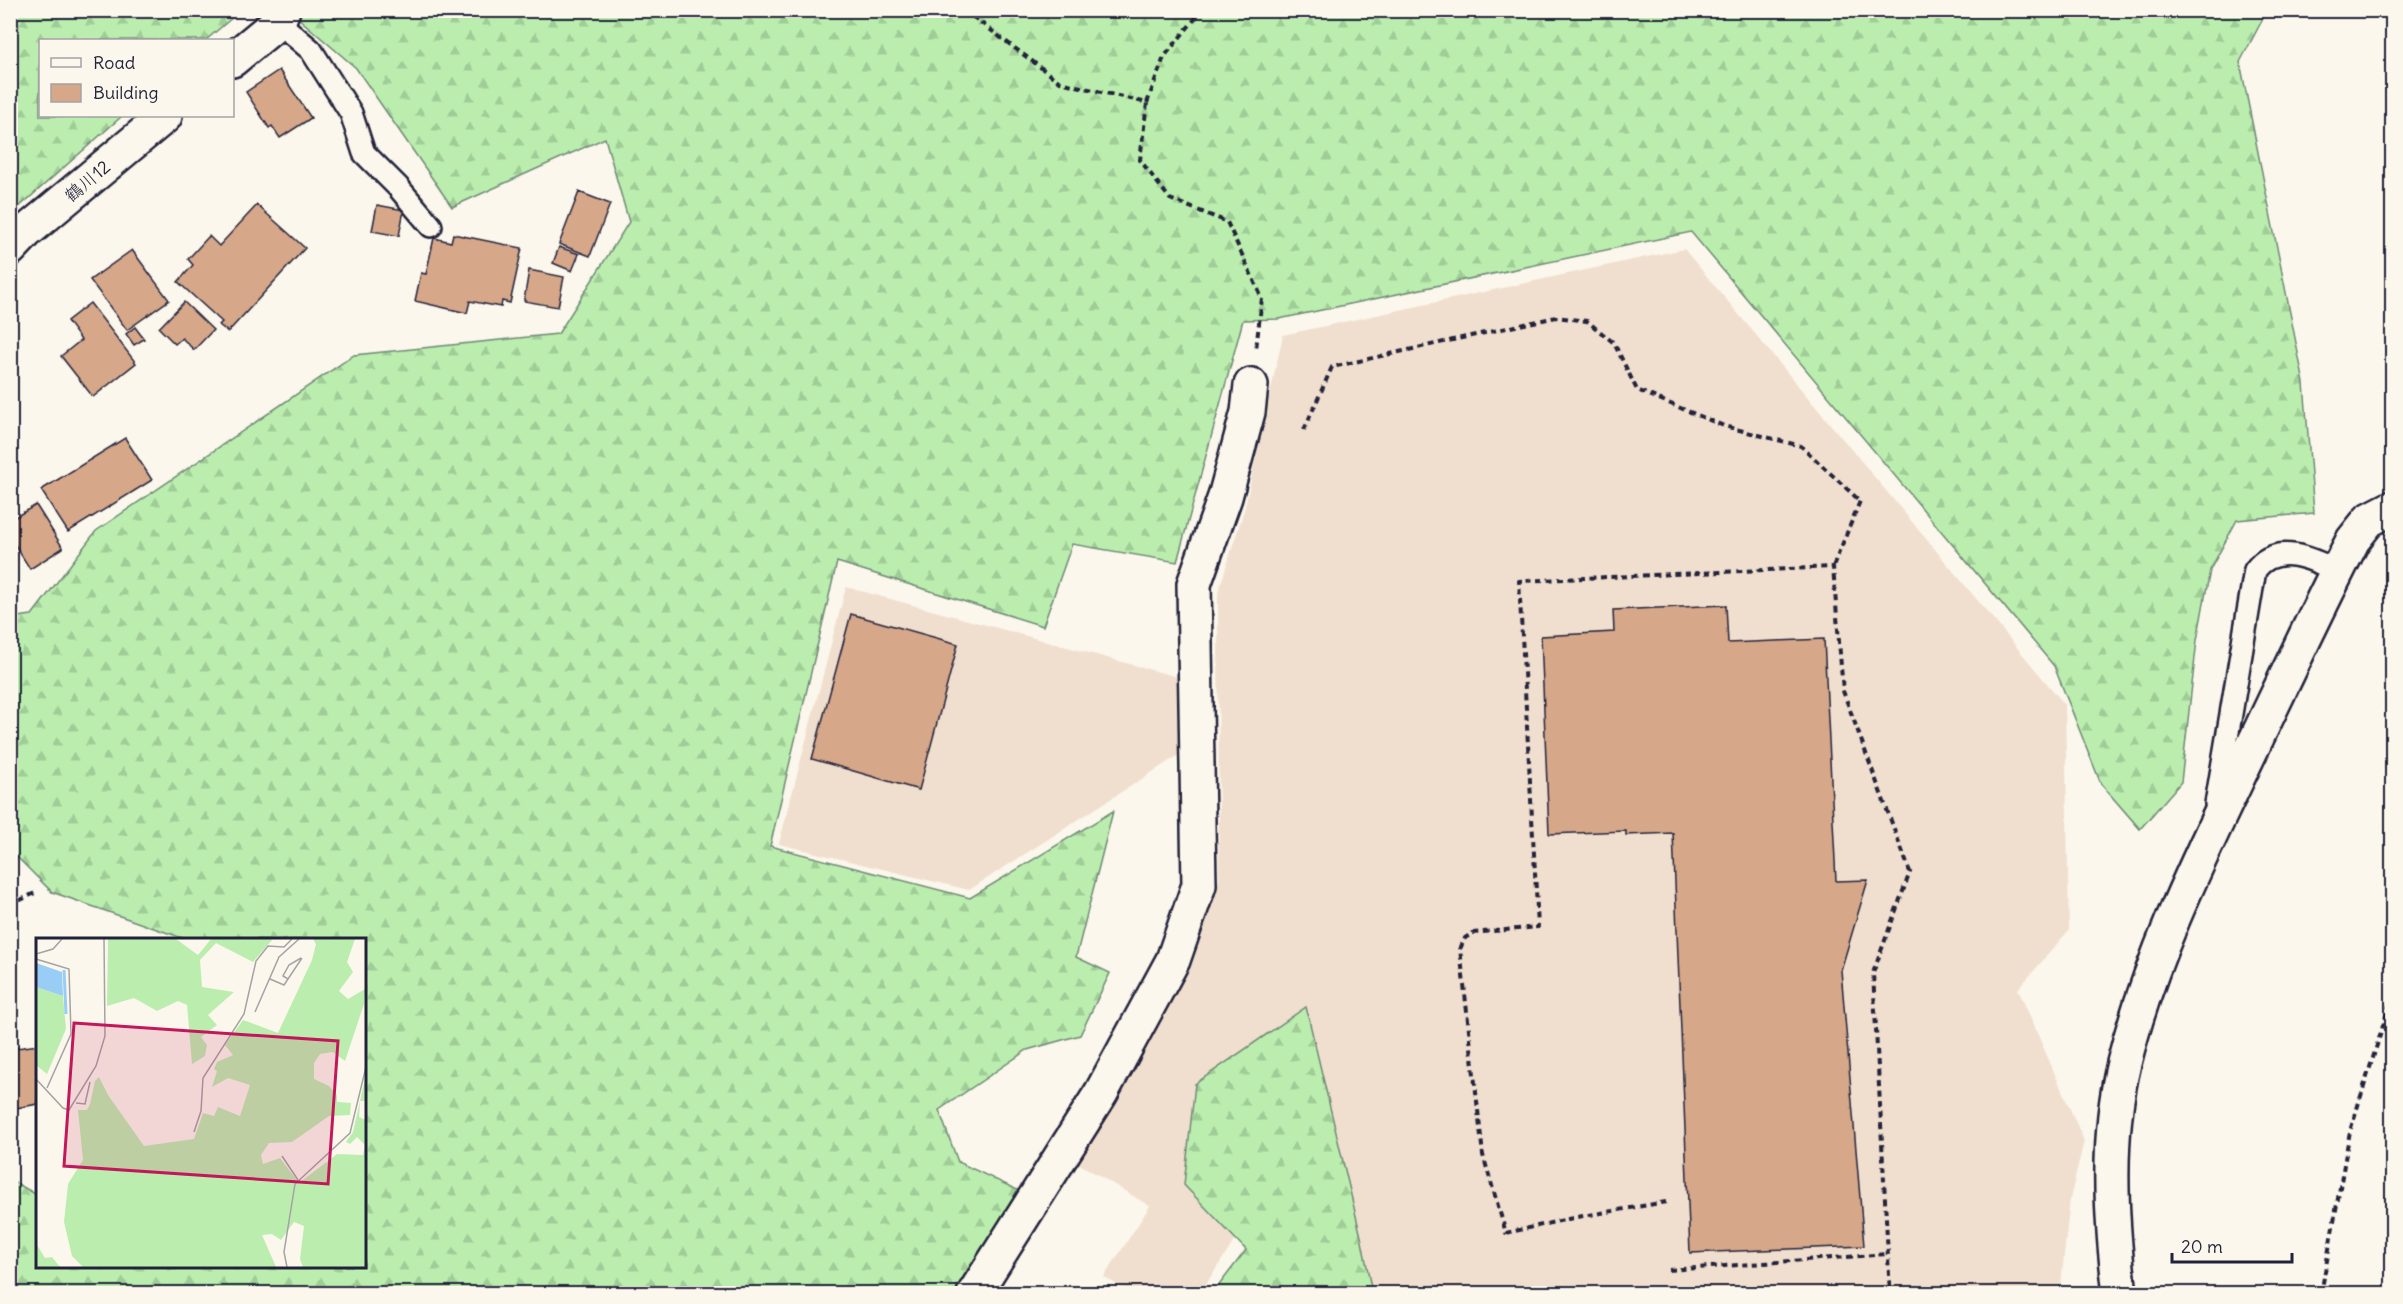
<svg xmlns="http://www.w3.org/2000/svg" width="2403" height="1304" viewBox="0 0 2403 1304" font-family="Delius,'Klee One',sans-serif">
	<style>
		.built { fill: #f0dfce }
		.forest { fill: url(#forest-firs); stroke: #6e8874; stroke-width: 1.5 }
		.building { fill: #d6a789; stroke: #22223b; stroke-width: 1.5 }
		.lines { fill: none; stroke-linecap: round; stroke-linejoin: round }
		.lane-casing { stroke: #22223b; stroke-width: 26 }
		.street-casing { stroke: #22223b; stroke-width: 38 }
		.secondary-casing { stroke: #22223b; stroke-width: 38 }
		.path { stroke: #22223b; stroke-width: 4; stroke-dasharray: 6 4.5; stroke-linecap: butt }
		.lane { stroke: #fbf7ec; stroke-width: 21 }
		.street { stroke: #fbf7ec; stroke-width: 33 }
		.secondary { stroke: #fbf7ec; stroke-width: 33 }
		.labels { text-anchor: middle; dominant-baseline: central; stroke-width: 4.5; stroke-linejoin: round; paint-order: stroke }
		.street-label { font-size: 18px; fill: #22223b; stroke: #fbf7ec }
		.inset-river { fill: none; stroke: #98cdf6; stroke-width: 3 }
		.inset-road { fill: none; stroke: #a4a2a5; stroke-width: 1.5 }
		.view { fill: #c2185b; fill-opacity: 0.15; stroke: #c2185b; stroke-width: 3 }
		.inset-edge { fill: none; stroke: #22223b; stroke-width: 3 }
	</style>
	<defs>
		<pattern id="forest-firs" width="22" height="20" patternUnits="userSpaceOnUse" patternTransform="scale(1.5)"><rect width="22" height="20" fill="#bbeeae"/><path d="M5 1l3.5 6h-7zM16 11l3.5 6h-7z" fill="#a0cc97"/></pattern>
	</defs>
	<rect width="100%" height="100%" fill="#fbf7ec"/>
	<filter id="ink" filterUnits="userSpaceOnUse"><feTurbulence type="fractalNoise" baseFrequency=".0167" numOctaves="2"/><feDisplacementMap in="SourceGraphic" scale="12" xChannelSelector="R" yChannelSelector="G"/><feConvolveMatrix kernelMatrix="1 2 1 2 8 2 1 2 1" color-interpolation-filters="sRGB"/></filter>
	<g filter="url(#ink)">
		<path class="built" d="M1684,249L2065,705L2069,930L2018,989L2084,1141L2070,1199L2060,1293H1360L1237,1237L1200,1293H1131L1104,1277L1150,1206L1076,1162L1120,1093L1189,966L1219,880L1218,593L1245,507L1283,335Z
			M846,587L1181,678L1182,753L969,890L779,844Z"/>
		<path class="forest" d="M11,10H240V11L206,40H40V116H122L11,214Z
			M290,11H2267L2240,62L2304,383L2314,513L2237,520L2210,570L2197,640L2181,782L2140,829L2101,784L2054,666L1691,232L1279,319L1243,320L1177,562L1072,544L1043,626L837,562L770,846L970,898L1113,811L1076,957L1110,973L1080,1035L1027,1050L939,1110L958,1162L1024,1193L961,1293H11V1180L37,1195L38,1266H364V940L185,939L52,892L11,851L10,618L32,615L96,531L354,355L558,334L629,222L605,138L452,207L356,68Z
			M1306,1007L1362,1241L1372,1293H1213L1246,1250L1184,1185L1195,1084Z"/>
		<path class="building" d="M279,70L311,118L280,138L272,126L269,128L246,92Z
			M579,192L610,204L590,256L559,244Z
			M257,205L305,248L228,332L219,325L222,322L178,282L193,265L188,259L209,236L219,246Z
			M377,205L404,210L399,236L372,231Z
			M453,234L522,248L510,303L502,301L501,307L470,301L467,313L415,301L421,273L426,274L434,238L451,242Z
			M559,247L579,254L572,271L553,263Z
			M132,250L169,300L127,330L90,280Z
			M529,270L564,277L558,307L524,301Z
			M184,302L213,330L194,350L182,338L175,344L159,328Z
			M90,303L136,363L93,397L61,356L81,340L67,321Z
			M135,327L144,339L134,345L126,334Z
			M125,438L152,480L68,532L41,490Z
			M36,505L63,548L30,569L10,537V520Z
			M1726,605L1728,643L1824,639L1836,881L1868,880L1841,970L1864,1246L1690,1253L1673,833L1626,835V831L1549,834L1541,636L1614,632L1613,610Z
			M851,614L958,644L919,790L812,759Z
			M38,1045V1104L10,1109V1049Z"/>
		<g class="lines">
			<defs>
				<path id="lane" d="M278,22L311,50L351,113L364,153L398,187L431,226
					M2216,804L2255,570C2276,542 2311,558 2337,571"/>
				<path id="street" d="M232,60L278,22L283,10
					M10,249L27,231L165,116
					M974,1294L1101,1093L1173,960L1199,885L1194,584L1225,497L1248,412L1251,385"/>
				<path id="secondary" d="M2120,1294C2111,1219 2106,1137 2124,1063C2149,961 2197,863 2242,769C2279,692 2314,616 2353,540L2369,520L2392,508"/>
			</defs>
			<use href="#lane" class="lane-casing"/>
			<use href="#street" class="street-casing"/>
			<use href="#secondary" class="secondary-casing"/>
			<path class="path" d="M964,10L1060,82L1147,103L1140,160L1170,199L1227,222L1262,298L1256,349
				M1147,103L1164,57L1202,10
				M1304,430L1332,367L1556,317L1587,321L1614,343L1637,390L1724,426L1801,446L1860,501L1833,567
				M10,905L35,893
				M1666,1202L1577,1217L1506,1233L1483,1155L1460,949L1465,938L1473,933L1538,927L1519,581L1833,567L1843,691L1910,872L1873,973L1890,1294
				M1669,1270L1887,1254
				M2321,1294L2350,1131L2392,997"/>
			<use href="#lane" class="lane"/>
			<use href="#street" class="street"/>
			<use href="#secondary" class="secondary"/>
		</g>
	</g>
	<g class="labels">
		<g class="street-label">
			<text transform="translate(87 181) rotate(-40)">鶴川12</text>
		</g>
	</g>
	<g transform="translate(36 938)">
		<rect width="330" height="330" fill="#fbf7ec"/>
		<path d="M0,49L27,58L30,91L11,136L0,127Z" fill="#bbeeae"/>
		<path d="M72,1H140L162,17L175,1H237L217,24L180,5L164,22L166,49L198,54L172,77L181,87L165,99L171,107L169,118L156,126L151,67L142,63L121,73L98,60L71,68ZM277,1H319L311,24L317,34L303,53L312,61L329,51L328,66L309,123L297,114L284,116L278,125V141L293,148L301,157V164L315,165L314,177L293,178L256,204L233,205L225,217L227,226L244,220L263,245L301,216L327,217L329,207L321,199L314,206L310,204L317,194L330,136V163H324L323,179L330,182V329H267L264,321L268,288L258,284L245,302L236,296L226,297L240,329H47L36,318L28,284L32,246L47,222L42,172H51L54,166L59,143L63,139L72,157L108,208L158,201L167,175L178,178L182,169L204,178L214,147L192,140L176,149L181,133L178,131L181,124L197,117L189,107L207,82L242,95L276,22L280,6ZM0,305L9,320L16,319L24,329H0Z" fill="#bbeeae"/>
		<path d="M0,25L26,34L27,58L0,49Z" fill="#98cdf6"/>
		<path class="inset-river" d="M28,32L30,76"/>
		<path class="inset-road" d="M0,16L17,11L26,1M0,21L33,31L35,96L11,150M234,41L248,47L266,20M252,41L247,38L253,27L265,20M219,74L243,19L263,1M0,141L27,170L33,172L60,128L69,98L68,1M40,165L49,166L54,144M158,194L165,173L167,140L208,76L220,23L232,8L248,9L256,1M246,218L262,242M251,329L248,314L259,246L314,195L330,129"/>
		<path class="view" d="M38,85L302,103L292,246L28,228Z"/>
		<rect width="330" height="330" class="inset-edge"/>
	</g>
	<rect width="2403" height="1304" fill="none" stroke="#fbf7ec" stroke-width="36"/>
	<rect x="18" y="18" width="2367" height="1268" fill="none" stroke="#22223b" stroke-width="2" filter="url(#ink)"/>
	<rect x="39" y="39" width="195" height="78" fill="#fbf7ec" stroke="#a4a2a5" stroke-width="1.5"/>
	<rect x="51" y="58" width="30" height="9" fill="#fbf7ec" stroke="#a4a2a5" stroke-width="1.5"/>
	<text x="93" y="69" font-size="18" fill="#22223b">Road</text>
	<rect x="51" y="84" width="30" height="18" fill="#d6a789" stroke="#a4a2a5" stroke-width="1.5"/>
	<text x="93" y="99" font-size="18" fill="#22223b">Building</text>
	<path d="M2172 1253v9h120v-9" fill="none" stroke="#22223b" stroke-width="3"/>
	<text x="2181" y="1253" font-size="18" fill="#22223b" stroke="#fbf7ec" stroke-width="4.5" paint-order="stroke">20 m</text>
</svg>
